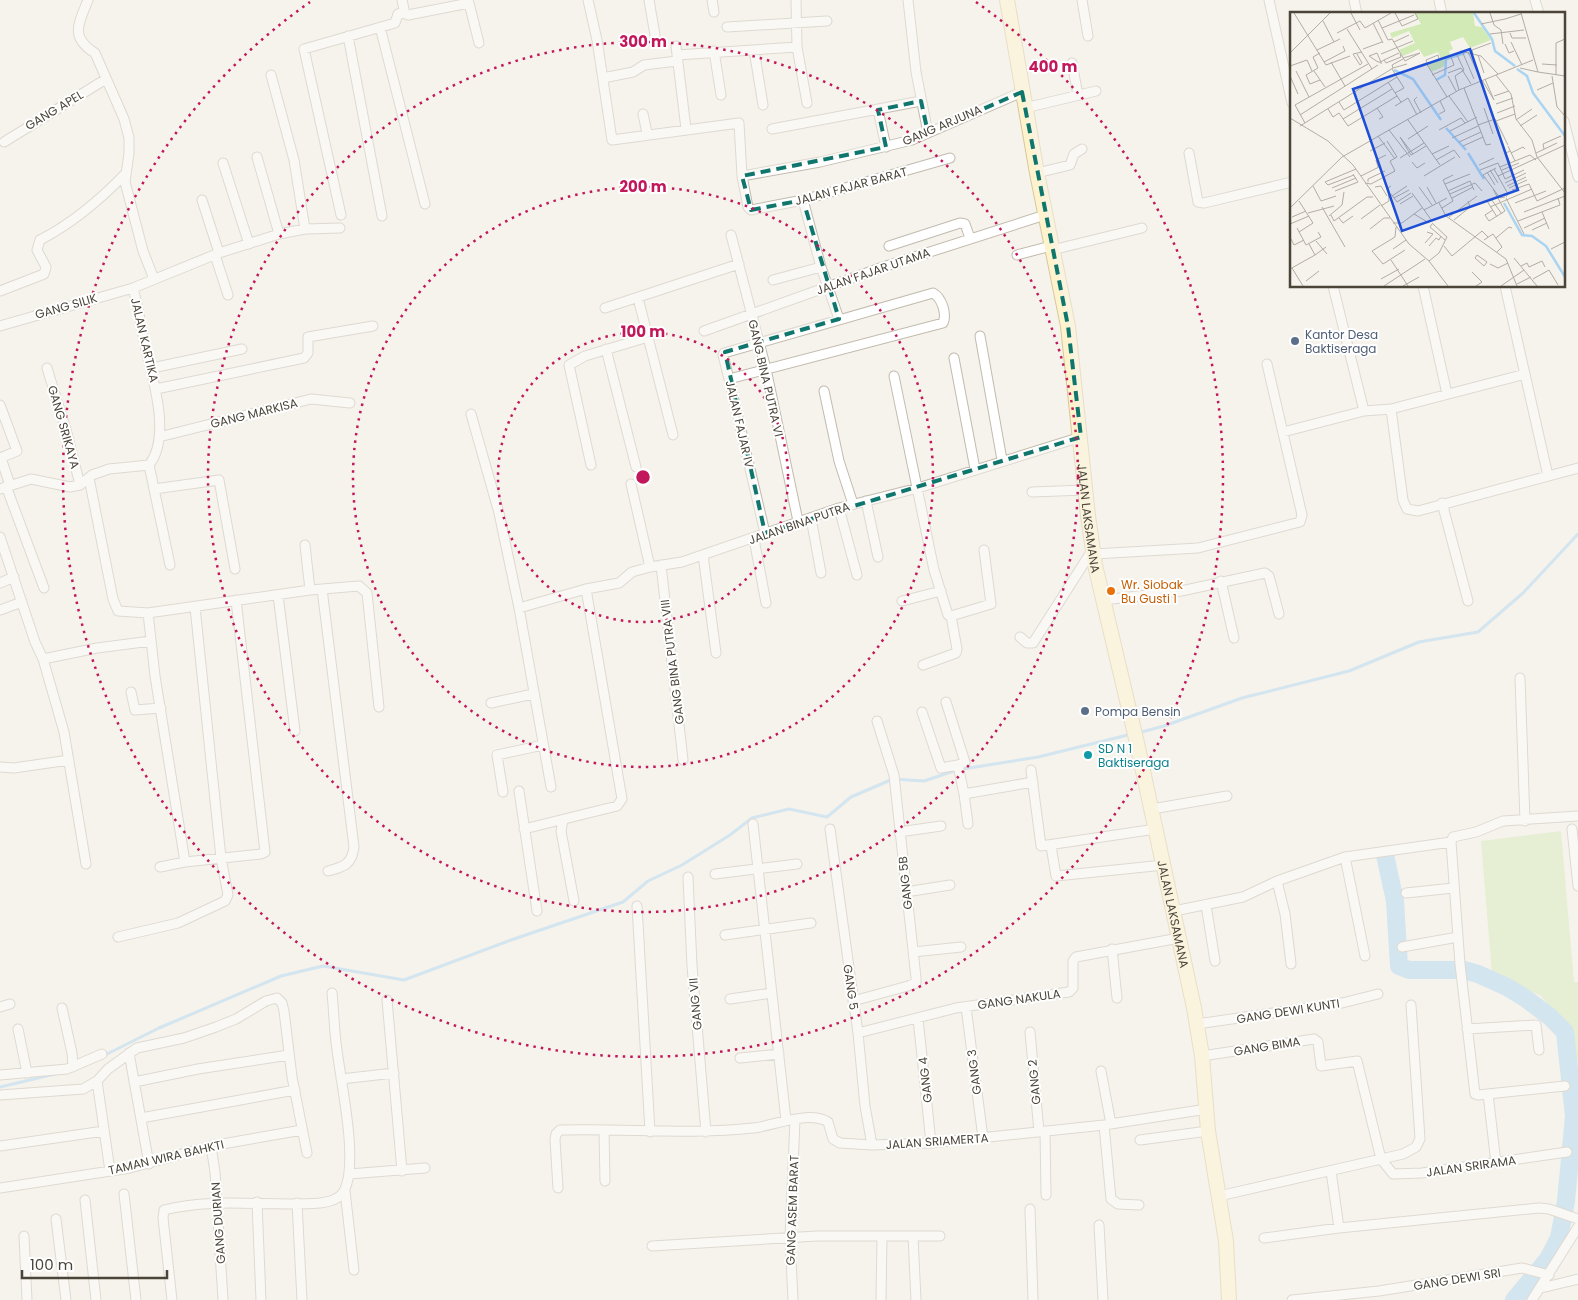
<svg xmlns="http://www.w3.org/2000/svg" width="1578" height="1300" viewBox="0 0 1578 1300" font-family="Poppins,sans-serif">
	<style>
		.green { fill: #d2eab5 }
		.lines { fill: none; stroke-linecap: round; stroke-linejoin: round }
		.stream { stroke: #a9d4f2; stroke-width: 3 }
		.river { stroke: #a9d4f2; stroke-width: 18 }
		.minor-casing { stroke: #c2bbae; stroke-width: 11 }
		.secondary-casing { stroke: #d6c79b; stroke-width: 16 }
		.minor { stroke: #fff; stroke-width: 9 }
		.secondary { stroke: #fff3cd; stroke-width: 14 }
		.marked { fill: none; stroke: #0f766e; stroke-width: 4; stroke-dasharray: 10 6; stroke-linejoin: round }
		.ring { fill: none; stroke: #c2185b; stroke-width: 2.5; stroke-dasharray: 2.5 5 }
		.service-dot { fill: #5c6f8a; stroke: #fff; stroke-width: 2 }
		.food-dot { fill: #e8710a; stroke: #fff; stroke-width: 2 }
		.culture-dot { fill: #0f9aa8; stroke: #fff; stroke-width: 2 }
		.labels { text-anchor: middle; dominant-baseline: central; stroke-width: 4; stroke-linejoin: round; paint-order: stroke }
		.street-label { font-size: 12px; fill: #4b4439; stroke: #fff }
		.service-label { font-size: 12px; fill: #4e5e75; stroke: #fff; text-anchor: start }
		.food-label { font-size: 12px; fill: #c56008; stroke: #fff; text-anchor: start }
		.culture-label { font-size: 12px; fill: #0d838f; stroke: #fff; text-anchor: start }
		.inset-river { fill: none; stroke: #a9d4f2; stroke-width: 2.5 }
		.inset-road { fill: none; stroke: #b2ada4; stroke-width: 1 }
		.view { fill: #1d4ed8; fill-opacity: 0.15; stroke: #1d4ed8; stroke-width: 2.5 }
		.inset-edge { fill: none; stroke: #4b4439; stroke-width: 2.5 }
		.centre { fill: #c2185b; stroke: #fff; stroke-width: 2.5 }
		.ring-label { font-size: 15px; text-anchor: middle; font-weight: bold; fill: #c2185b; stroke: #fff; stroke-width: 4; stroke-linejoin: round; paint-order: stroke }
	</style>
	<rect width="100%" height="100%" fill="#f6f3ec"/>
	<path class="green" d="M1561,831L1574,982H1578V1064L1571,1032L1541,996L1492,974L1481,841Z"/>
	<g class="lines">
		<path class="stream" d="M1138,733L1164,726L1242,698L1349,671L1419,642L1478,632L1523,593L1578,534
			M963,769L1038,757L1132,734
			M103,1056L159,1028L281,976L323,966L404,980L511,940L623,902L648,881L682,865L730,835L752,818L789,809L827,817L851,797L893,779L924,781L954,771
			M0,1087L55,1074"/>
		<path class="river" d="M1385,855L1395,901L1399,966L1409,970H1464L1478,974L1507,987L1525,998L1549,1016L1565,1032L1574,1116L1566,1201L1559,1238L1548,1259L1514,1300"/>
		<defs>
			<path id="minor" d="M88,0C79,23 69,37 95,53L124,119L129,138V153L125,182L143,251L154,279
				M402,0L405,14L408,15L469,3L479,43
				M588,0L597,40L612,140L739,123L742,176L748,207L751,210L803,200L950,158
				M649,0L655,35
				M712,0L714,12
				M796,0L797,47L807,103
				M908,0L916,72L928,133
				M1082,0L1088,36
				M1269,0L1292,103
				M1354,0L1357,14
				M1439,0L1442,14
				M1535,0L1539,14
				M380,27L425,204
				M727,27L827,21
				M348,36L382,216
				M676,46L686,129
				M754,50L763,105
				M714,51L721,95
				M677,55L797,47
				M1072,63L1078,95
				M271,75L294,160L305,229
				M603,78L633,72L644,65L677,61
				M1025,108L1096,91
				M878,110L886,147
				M643,114L647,133
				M1564,121L1578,177
				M772,129L921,101
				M4,142L106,79
				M1189,153L1198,202L1204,203L1292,182
				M257,157L279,234
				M223,163L249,244
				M1037,173L1070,165L1074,154L1082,149
				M742,176L820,162L912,140L1022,92
				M202,200L219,253
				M803,200L821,267L839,319
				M341,215L304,49L395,23L398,14L404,12
				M731,235L766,369L798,521
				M889,246L960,223L965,224L970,238
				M1052,250L1142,228
				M215,255L228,295
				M1017,255L1051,246
				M773,280L821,267
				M1333,286L1364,411
				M1423,286L1447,394
				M1505,286L1548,476
				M0,291L44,274L46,267L37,250L40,240C73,223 100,200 126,173
				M638,298L673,435
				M605,308L739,264
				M0,326L133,288L219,253L279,234L305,229L340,228
				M704,331L883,267L1045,215
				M980,336L1002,460
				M606,349L636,467
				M954,358L975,469
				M47,368L67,433L80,485
				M152,368L242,349
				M894,376L934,570L948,615L951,616L957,649L956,653L923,665
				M729,379L943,323C947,314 942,298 933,293L724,353L723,355L729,379L765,533
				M156,389L304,358L308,353V337L373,326
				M824,391L839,461L853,504
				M0,405L17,451L0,458
				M1391,409L1403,500L1407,509L1418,511L1578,468
				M471,414L499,513L519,608L551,787
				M1283,432L1364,411L1391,409L1525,374
				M159,437L311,399L350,403
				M1,458L10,485
				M149,465L170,565
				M591,465L569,365L585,356L648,337
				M89,478L113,599L118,611L148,613L310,590L359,586L367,593L379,707
				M631,484L650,567
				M6,486L44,588
				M0,489L31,479L70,487L80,485L92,475L109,469L149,465C172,436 152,377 145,345C141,325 138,307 133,288
				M154,489L219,480L235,569
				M1032,492L1085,490
				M866,501L878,557
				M1442,503L1468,601
				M839,508L857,575
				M811,518L821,573
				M0,537L35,642L43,659L64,732L86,864
				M754,539L766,603
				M305,545L310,590
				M1094,554L1198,548L1300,522L1302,515L1267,364
				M703,555L716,653
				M661,565L683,760
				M1221,581L1234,638
				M0,583L14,577
				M322,589L354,847C352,864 344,867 328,871
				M278,595L295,731
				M1103,600L1181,591L1265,573L1269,576L1279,614
				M902,601L941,591
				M519,608L586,589L619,583L632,572L650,567L682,562L839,508L918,488L1081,437
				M0,610L22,602
				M148,613L155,676L185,862
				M951,616L991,604L984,550
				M1020,637L1027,643H1033L1093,549
				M43,659L97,648L151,641
				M1520,678L1525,821
				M131,692L135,710L161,708
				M946,702L965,762L958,765L964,794
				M491,703L533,694
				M922,712L941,768L958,765
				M0,767L14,768L69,760
				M1031,770L1041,846L1156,829
				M519,791L537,911
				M503,792L497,755L543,745
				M1152,809L1227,796
				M563,820L561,831L574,901
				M753,824L786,1120
				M968,824L964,794L1033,782
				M524,829L617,806L622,799L586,589
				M830,829L858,1033L865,1106L872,1145
				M1572,829L1578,886
				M899,832L941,826
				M1051,846L1056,876L1164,865
				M1345,857L1365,956
				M160,867L185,862L261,854L265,852L236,600
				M715,874L797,864
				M688,877L692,966L706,1132
				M1277,881L1285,914L1291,964
				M906,892L950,885
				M1406,893L1453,888
				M1206,905L1215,961
				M637,906L650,1132
				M1174,911L1243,897L1277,881L1345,857L1451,842
				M725,935L811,923
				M118,937L178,923L225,901L228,895L221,858L195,607
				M1402,947L1458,937
				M1112,949L1117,998
				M913,952L961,947
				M730,999L772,993
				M387,1000L402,1171
				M853,1001L908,986L916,983V978L894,775L877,721
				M0,1007L10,1004
				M966,1007L983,1138
				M62,1008L72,1053L73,1067
				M918,1018L931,1143
				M1197,1024L1342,1003L1378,994
				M18,1029L27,1073
				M1467,1029L1536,1025L1539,1050
				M1030,1032L1039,1132
				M858,1033L956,1008L1069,992L1073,988V961L1076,957L1179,938
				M129,1053L149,1164
				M1202,1056L1314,1039L1318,1042L1321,1066L1357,1061L1381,1159L1393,1174L1422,1173L1567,1152
				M740,1058L779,1054
				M1101,1071L1111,1124
				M0,1075L67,1069L102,1054
				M341,1079L394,1073
				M97,1081L110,1171
				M134,1082L198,1069L289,1055
				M1565,1086L1478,1095L1475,1094L1460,964L1451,842L1453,837L1476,832L1503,821L1578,816
				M1488,1094L1496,1163
				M0,1095L83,1089L97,1081L108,1069L137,1048L184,1038L216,1027L236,1019L266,1001L277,998L282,1003L284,1011L292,1077L307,1153
				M141,1118L295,1090
				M1104,1125L1111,1199L1118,1204L1139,1205
				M604,1131L605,1181
				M1045,1131L1046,1195
				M1140,1140L1208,1131
				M0,1146L104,1131
				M211,1146L215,1172L223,1300
				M1331,1171L1339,1228
				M349,1174L425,1168
				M0,1188L130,1168L211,1146L302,1130
				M558,1188L555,1140L556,1134L560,1130C625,1128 688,1135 753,1128C774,1126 808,1110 828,1122L833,1139L840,1143L872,1145L931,1143L1104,1125L1207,1109
				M345,1191L354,1270
				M124,1194L136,1300
				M1219,1196L1403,1154L1416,1147L1420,1139L1411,1005
				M85,1200L96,1300
				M257,1202L261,1300
				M297,1203L302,1300
				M1030,1209L1033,1300
				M56,1219L66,1300
				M1099,1225L1103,1300
				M24,1236L27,1300
				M913,1236L916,1300
				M1264,1238L1339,1228L1539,1208L1549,1209L1578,1219
				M652,1246L817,1236H940
				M1541,1288L1578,1279
				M172,1300L163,1218L164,1210C215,1197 269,1207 320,1203C329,1202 341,1199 345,1189C358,1160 341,1083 337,1050C334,1031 334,1012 332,993
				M793,1300L790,1237L795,1120
				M881,1300L882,1237
				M1292,1300L1379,1291L1522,1268L1549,1275
				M1532,1300L1578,1227"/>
			<g id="secondary">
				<path id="s1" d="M1007,0L1037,173L1068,326L1088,516L1095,565L1137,743L1194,1008L1202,1056L1208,1131L1226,1241L1229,1300"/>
			</g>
		</defs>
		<use href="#minor" class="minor-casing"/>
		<use href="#secondary" class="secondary-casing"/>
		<use href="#minor" class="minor"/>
		<use href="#secondary" class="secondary"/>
	</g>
	<path d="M0 0H1578V1300H0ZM1022,92L1068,326L1081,437L765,533L725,352L839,319L803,200L751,210L742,176L886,147L878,110L921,101L928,133Z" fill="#f6f3ec" fill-opacity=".55" fill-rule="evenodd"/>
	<path class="marked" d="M1022,92L1068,326L1081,437L765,533L725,352L839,319L803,200L751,210L742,176L886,147L878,110L921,101L928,133Z"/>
	<g class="ring">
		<circle cx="643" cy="477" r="145"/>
		<circle cx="643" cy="477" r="290"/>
		<circle cx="643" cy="477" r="435"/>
		<path d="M976 2A580 580 0 1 1 310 2"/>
	</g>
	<g class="service-dot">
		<circle cx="1295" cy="341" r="5"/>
		<circle cx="1085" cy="711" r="5"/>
	</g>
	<circle class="food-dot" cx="1111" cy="591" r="5"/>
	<circle class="culture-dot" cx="1088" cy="755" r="5"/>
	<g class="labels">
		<g class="street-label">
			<text transform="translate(54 110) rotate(-31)">GANG APEL</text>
			<text transform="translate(942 125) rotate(-23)">GANG ARJUNA</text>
			<text transform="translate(851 186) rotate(-15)">JALAN FAJAR BARAT</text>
			<text transform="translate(873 271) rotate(-19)">JALAN FAJAR UTAMA</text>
			<text transform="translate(66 306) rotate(-16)">GANG SILIK</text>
			<text transform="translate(145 340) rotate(77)">JALAN KARTIKA</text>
			<text transform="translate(766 378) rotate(77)">GANG BINA PUTRA VI</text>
			<text transform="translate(254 413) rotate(-14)">GANG MARKISA</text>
			<text transform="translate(740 424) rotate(77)">JALAN FAJAR IV</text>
			<text transform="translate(64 427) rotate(74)">GANG SRIKAYA</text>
			<text stroke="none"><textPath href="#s1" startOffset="525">JALAN LAKSAMANA</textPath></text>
			<text transform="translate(799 523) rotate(-19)">JALAN BINA PUTRA</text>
			<text transform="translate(672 662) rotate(-97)">GANG BINA PUTRA VIII</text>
			<text transform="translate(905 883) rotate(-96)">GANG 5B</text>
			<text stroke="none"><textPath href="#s1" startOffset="930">JALAN LAKSAMANA</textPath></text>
			<text transform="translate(851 987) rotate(82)">GANG 5</text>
			<text transform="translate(1019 999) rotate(-8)">GANG NAKULA</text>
			<text transform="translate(695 1004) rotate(-95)">GANG VII</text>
			<text transform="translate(1288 1011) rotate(-9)">GANG DEWI KUNTI</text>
			<text transform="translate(1267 1046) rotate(-9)">GANG BIMA</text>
			<text transform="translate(974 1072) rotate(-97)">GANG 3</text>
			<text transform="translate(925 1080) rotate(-96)">GANG 4</text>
			<text transform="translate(1034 1082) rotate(-95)">GANG 2</text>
			<text transform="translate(937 1141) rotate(-4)">JALAN SRIAMERTA</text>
			<text transform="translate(166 1157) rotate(-13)">TAMAN WIRA BAHKTI</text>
			<text transform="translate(1471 1166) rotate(-8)">JALAN SRIRAMA</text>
			<text transform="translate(792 1210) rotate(-88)">GANG ASEM BARAT</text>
			<text transform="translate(218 1223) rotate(-94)">GANG DURIAN</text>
			<text transform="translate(1457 1279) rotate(-9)">GANG DEWI SRI</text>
		</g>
		<g class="service-label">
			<text x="1305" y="334">Kantor Desa<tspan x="1305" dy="14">Baktiseraga</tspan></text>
			<text x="1095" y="711">Pompa Bensin</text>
		</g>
		<g class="food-label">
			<text x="1121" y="584">Wr. Siobak<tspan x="1121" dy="14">Bu Gusti 1</tspan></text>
		</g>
		<g class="culture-label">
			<text x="1098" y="748">SD N 1<tspan x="1098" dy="14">Baktiseraga</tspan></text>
		</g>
	</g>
	<g transform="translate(1290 12)">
		<rect width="275" height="275" fill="#f6f3ec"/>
		<path d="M125,1H183L185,14L192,15L201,28L180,36L173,25L160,30L163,37L159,39L160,43L153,55L141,60L138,53L151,47L148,40L134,45L129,37L113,44L109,38L125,31L119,19L102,26L100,21L131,12Z" fill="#d2eab5"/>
		<path class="inset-river" d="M184,1L202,27L205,39L225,54M227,57L237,64L243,81L275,124M104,58L123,67L151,108M146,68L155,63L156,47L175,41M156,116L176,138M178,141L194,167M214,191L232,223L242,224L256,234L275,265"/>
		<path class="inset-road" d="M4,1L36,53L60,44M61,1L70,18M105,1L112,14L128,7L125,1M200,1L204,13L211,18L213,32M231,1L248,60L275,64M215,7L231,2M88,8L98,28L102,27L115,49L130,41M33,9L44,30M83,11L93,31M191,12L215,7M92,16L124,3M57,17L82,57M47,21L70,9L75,16L101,1M220,21L222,26H236M200,22L234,18M104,30L119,23M221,30L232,53M215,32L219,41L224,39M73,37L92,30M27,38L50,27M170,39L191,44L208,62M172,39L184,67M178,40L191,68M0,41L40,1M30,41L23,45L28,56L16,63L20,72L30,68M67,42L72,51L70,53L63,42L72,40M91,42L123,29M183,42L182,38L201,31M167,43L174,58L165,64L169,78M188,43L194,61M113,46L130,41M94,48L96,51L111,45L110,42M34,50L55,39L53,34M41,50L55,74M137,51L136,48L148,43L149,47L138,52M91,52V50L87,41L79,44L88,50H91L94,48L109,41M252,52L267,53M0,54L17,48L22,59M103,56L102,53L113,47M122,56L136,51L157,85M230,56L248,60M102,57L114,76L105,81M6,59L19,85M24,59L35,75M158,61L171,56L181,72M142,63L164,53L161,45M206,63L221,82L226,107L242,128L247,145L275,181M266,63V31L275,27M0,64L8,82M158,64L166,79M262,64L267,95L275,104M192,68L204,88L195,67M98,70L111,90M174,76L196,133L201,132M247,78L263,71M159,84L178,110M204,84L219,79M127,85L124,88L131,101M49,90L54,98L107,65M206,92L223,86M105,94L118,86L127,103M87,96L93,105L89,107M194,96L203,122M38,97L43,105L49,101L58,114L107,84M207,101L225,94M149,102L155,99L150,89M10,103L88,53M0,106L38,129L63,153L119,232L139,249L158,274M53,107L102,77M118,108L150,153M226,108L242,97M206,109L225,102M15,111L5,93L78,52M188,113L205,107L218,133M10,114L103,56L117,52M230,114L247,103M99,118L120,145M149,118L171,106L175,111M160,119L187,105M88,124L105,147M162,126L188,114M118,127L138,114M169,130L191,120M173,134L193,125M218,134L225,149M254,137L253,132L271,124M80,139L95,131M220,139L216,141L220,151M221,141L233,135L235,137M246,141L267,131M123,142L110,125L121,143L123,142L136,134M142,142L159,134M110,146L134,131M146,148L164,138L170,146M122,150L127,156L135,151M189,153L204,146M88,155L86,148L96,143M210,155L240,143L246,148M206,156L193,163L210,186L215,185M204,157L218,182L216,185M190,158L208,151L215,167L234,158M200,158L208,171M212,158L229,151M197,160L205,173M64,163L38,173L35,170L66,157M71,164L91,154M134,164L165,145M208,164L275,133M78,170V167L95,159M75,171L81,172L105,159L100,149L107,145L97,129M215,171L236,161M155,172L180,162M23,174L31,189L46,184M217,174L236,165M85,175L91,174L97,184M129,175L142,193M137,175L146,191M42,176L66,166M219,176L237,168M222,178L239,172L247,189L275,176M45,179L68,170L63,162M158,179L180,169L184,178M122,181L142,209M101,182L107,190L121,181M160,182L185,171L192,179M102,184L117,174M104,186L119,178M162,186L183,175M216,186L234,222M201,187L212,202M9,189L23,211L9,220M197,189L207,205M149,191L156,204L216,247L227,274M225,191L256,179M110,192L123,184M91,194L99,189L98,176L101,174M32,195L55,235M200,195L242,177M0,196L52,145L169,78L243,48M152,196L163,189L153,168L163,163M134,198L157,186M203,198L195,203L199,209L215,199L203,177M234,200L275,184M252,200L259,217M18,201L44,194M124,202L139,211M41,203L44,209L77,185H83M39,204L52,193L54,180M2,205L16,199M159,205L187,184M49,206L53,211L63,204M71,207L90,193M164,208L180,195L178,189M228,209L270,193L268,186M103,211H112L132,196M0,212L19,204M142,212L140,215L155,228M106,215L105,225L82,239L93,252L115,238M7,216L16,233L31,225L28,220M234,216L255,206M80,217L94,206H100M242,218L257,211M206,226L219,215L222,216M1,227L4,233L14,228M194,228L203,222L212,235L207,240M26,229L37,242M135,231L143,222L137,220M19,232L25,243L36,235M139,234L146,226L149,228L151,224M154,234L162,244L192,219L198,225M103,237L116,228M261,237L275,230M187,243L197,250L194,254L185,246ZM224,246L247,274M101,248L118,274M139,249L149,241L157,225L142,211M200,252L208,256L218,251M231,254L237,251L239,255L252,249L255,255M2,256L13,274M0,257L25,243M182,260L192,270L186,274M91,267L109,257M243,267L259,258L268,273M16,269L29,259M227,272L241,265M94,274L135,247M113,274L129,265M211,274L234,258"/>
		<path class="view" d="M180,37L228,178L112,219L63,77Z"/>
		<rect width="275" height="275" class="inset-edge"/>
	</g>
	<circle cx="643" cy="477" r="8" class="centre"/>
	<g class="ring-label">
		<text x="643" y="47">300 m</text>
		<text x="1053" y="72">400 m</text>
		<text x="643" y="192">200 m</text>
		<text x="643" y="337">100 m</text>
	</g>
	<path d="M22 1270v8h145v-8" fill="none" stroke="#4b4439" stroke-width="2.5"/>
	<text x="30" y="1270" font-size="15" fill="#4b4439" stroke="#ffffff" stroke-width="4" paint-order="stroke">100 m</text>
</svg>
